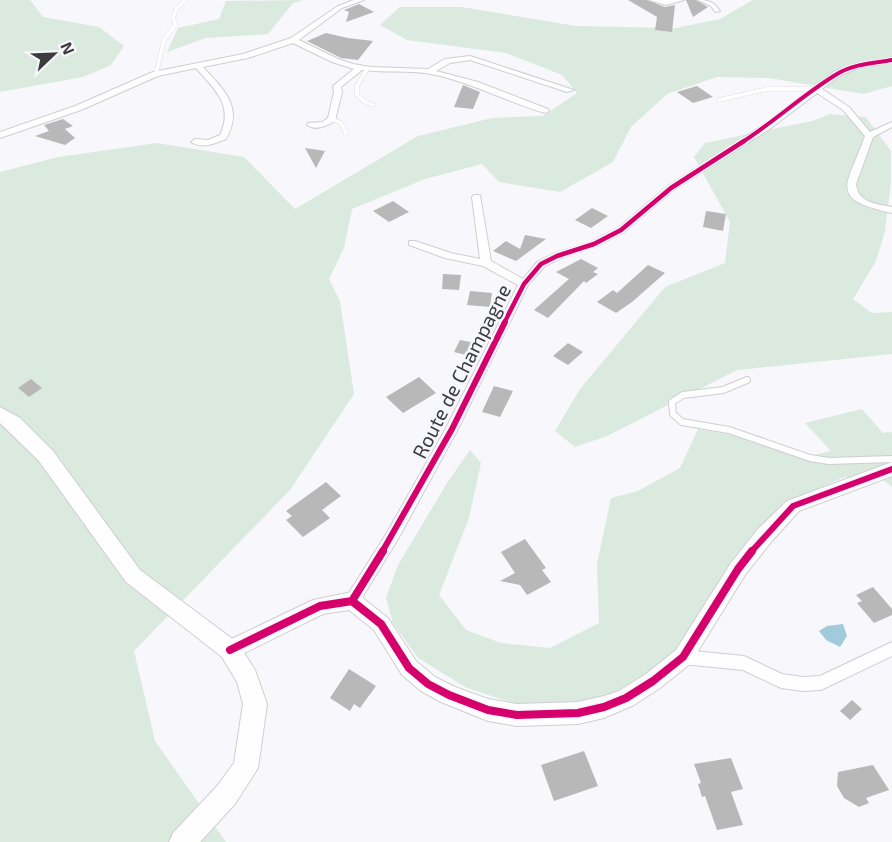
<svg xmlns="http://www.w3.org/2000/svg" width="892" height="842" viewBox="0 0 892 842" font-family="'Exo 2',sans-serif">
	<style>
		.green { fill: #daeadf }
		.water { fill: #a1cada }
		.building { fill: #b9b8b9 }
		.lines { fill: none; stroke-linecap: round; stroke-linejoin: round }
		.service-far1-casing { stroke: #cfced2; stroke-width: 4.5 }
		.service-casing { stroke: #cfced2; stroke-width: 8 }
		.minor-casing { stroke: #cfced2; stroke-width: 2 }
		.tertiary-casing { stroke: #cfced2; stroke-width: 2 }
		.secondary-casing { stroke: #cfced2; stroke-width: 2 }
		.service-far1 { stroke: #fefeff; stroke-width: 4 }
		.service { stroke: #fefeff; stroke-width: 6 }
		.minor { fill: #fefeff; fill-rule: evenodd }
		.tertiary { fill: #fefeff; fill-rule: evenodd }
		.secondary { fill: #fefeff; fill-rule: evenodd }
		.cycleway-far3-casing { stroke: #f6f6fd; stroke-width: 6 }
		.cycleway-far2-casing { stroke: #f6f6fd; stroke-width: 8 }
		.cycleway-far1-casing { stroke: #f6f6fd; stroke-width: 10 }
		.cycleway-casing { stroke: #f6f6fd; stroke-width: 11 }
		.cycleway-far3 { stroke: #d6006c; stroke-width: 4 }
		.cycleway-far2 { stroke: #d6006c; stroke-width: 4.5 }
		.cycleway-far1 { stroke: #d6006c; stroke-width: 6 }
		.cycleway { stroke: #d6006c; stroke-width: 8 }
		.labels { text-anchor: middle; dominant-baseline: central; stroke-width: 5; stroke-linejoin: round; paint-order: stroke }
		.street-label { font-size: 20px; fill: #3c3b3e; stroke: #f6f6fd }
	</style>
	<rect width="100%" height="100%" fill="#f7f7fc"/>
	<path class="green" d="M0,0H30L43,17L99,27L124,46L111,65L83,77L0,92Z
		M303,0L293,3L268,34L206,38L167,52L178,28L219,19L226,1Z
		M753,0H892V86L863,94L769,78L717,77L667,94L631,127L613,162L560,192L499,182L482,164L425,179L352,209L344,248L329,279L340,301L354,394L290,490L134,651L155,741L226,842H0V172L58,157L157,143L244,157L295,209L418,136L492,118L543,116L577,93L562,75L506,53L407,40L380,25L400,7H462L576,26L676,28L720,19Z
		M830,114L866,117L891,151V181L885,231L876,261L853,299L872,313L892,312V354L737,370L607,436L575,447L555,431L580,389L665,287L725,263L730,222L694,157L705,143L812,121Z
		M862,409L883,433L892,432V487L883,480L845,477L788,501L772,515L727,573L679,651L629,688L587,701L516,704L467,688L418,658L393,623L386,598L398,565L447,483L470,450L481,463L469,518L439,595L466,630L501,643L550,648L599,623L597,564L611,498L638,491L680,468L698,429L732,435L802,458L831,451L805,423Z"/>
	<path class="water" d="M843,624L847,636L840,647L826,640L819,631L827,626Z"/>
	<path class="building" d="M628,0H647L665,7L675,5L672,32L655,30L657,17Z
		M686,0H696L708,7L693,17Z
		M359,4L374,12L346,22L349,12L344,10Z
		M326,33L348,38L373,41L358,60L341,58L307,41Z
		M463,85L480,92L473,109L454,107Z
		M697,86L713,97L693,103L677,92Z
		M63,119L73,126L65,129L75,138L65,145L35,136L49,131L44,125Z
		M305,148L325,151L316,168Z
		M393,201L409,212L389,222L373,211Z
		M592,208L608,216L591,228L575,220Z
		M706,211L726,214L723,231L703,227Z
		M525,235L546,239L516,261L493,251L506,241L520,249Z
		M581,259L598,268L593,272L598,274L586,283L584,281L548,318L534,310L569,279L556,272Z
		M648,265L665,273L632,302L616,313L597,302L613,290L617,293Z
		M443,274L461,275L459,290L442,289Z
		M470,291L492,293L490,307L467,305Z
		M460,340L481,344L474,357L454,352Z
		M568,343L583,352L568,365L553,356Z
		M419,377L436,393L403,413L386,397Z
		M31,379L42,388L29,397L18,388Z
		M494,386L513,391L500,417L482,412Z
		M326,482L341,496L322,510L330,518L303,537L286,520L292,516L286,511Z
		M525,539L546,568L542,570L551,582L527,595L520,585L500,581L515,573L501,552Z
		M873,587L892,609V615L874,623L857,603L862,601L856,595Z
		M349,669L376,686L360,708L354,704L350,711L330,698Z
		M852,700L862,709L850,720L840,711Z
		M584,751L598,786L554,801L541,765Z
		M731,758L743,789L731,792L743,825L717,830L705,796L702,797L698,784L701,783L694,764Z
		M873,765L889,790L866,798L869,803L859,807L844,798L837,786L838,772Z"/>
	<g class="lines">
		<defs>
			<path id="service-far1" d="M367,69L357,86V95L365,102L373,105
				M156,74L164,40L176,24L173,18L177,8L185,0
				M719,100L767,89H815
				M332,119L341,123L346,133"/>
			<path id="service" d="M747,380L723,390L683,395L672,402L673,414L682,422L729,430L810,458L829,461L892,459"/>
			<path id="minor" d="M354,0H364L342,8L299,40L338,59L353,64L371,67L428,69L445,59L470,56L574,90L567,92L470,60L450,63L436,71L478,82L548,109L549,111L545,113C507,102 471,82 431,74C409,70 385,73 362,70L341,87L342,92L335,121C327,126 315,131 307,125L308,123L322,122L328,118L334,92L333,86L354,69L332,62L293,43L248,58L203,67C224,90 244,107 226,139C214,144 202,149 191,142L195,139L208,140L220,135C234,105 215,90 196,68L158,76L81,110L0,138V132L75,106L153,72L243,54L291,38L338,6Z
				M649,0H684L666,5Z
				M698,0C709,0 714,2 720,11L715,12L711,6Z
				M892,58V62L858,68L841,75L822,89L849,107L870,132L892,122V127L873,137L856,184C858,203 877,204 892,207V213C826,199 848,185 865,136L843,110L817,93L771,128L674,190L624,232L597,246L561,258L545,266L528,285L458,429L398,539L357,606L352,607L347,606L345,601L347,596L388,531L446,428L518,285L483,266L445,258L409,245V241H415L451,253L480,259L472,197L474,195H480L491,261L523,279L537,262L553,254L591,242L618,228L668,186L765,124L835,71L856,64Z
				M892,642V656L821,690L803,691L781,688L743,670L683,664L678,662L676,657L678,652L683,650L744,656L782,674L803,677L820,676Z"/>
			<path id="tertiary" d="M892,462V476L799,511L772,541L745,575L690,664L660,688L634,705L604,718L578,724L517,726L488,721L441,702L421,691L402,675L374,630L349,610L323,614L230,660L223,657L220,650L223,643L313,600L352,592L359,595L388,618L416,661L435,677L455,687L488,699L517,704L578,702L604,696L619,691L646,674L676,650L731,563L758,529L787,501Z"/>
			<path id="secondary" d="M0,407L20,418L53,451L140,570L238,643L255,670L267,704L258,768L235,804L200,842H169L173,833L217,786L234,763L243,704L237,682L222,657L126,582L39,461L0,423Z"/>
		</defs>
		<use href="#service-far1" class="service-far1-casing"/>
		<use href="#service" class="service-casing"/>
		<use href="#minor" class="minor-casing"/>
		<use href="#tertiary" class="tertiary-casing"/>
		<use href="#secondary" class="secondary-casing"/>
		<use href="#service-far1" class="service-far1"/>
		<use href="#service" class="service"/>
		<use href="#minor" class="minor"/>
		<use href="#tertiary" class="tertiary"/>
		<use href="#secondary" class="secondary"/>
		<defs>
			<path id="cycleway-far3" d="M741,143C774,122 805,93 837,74C853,64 874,63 892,60"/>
			<path id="cycleway-far2" d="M504,323L524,284L541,264L557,256L594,244L621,230L671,188L744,141"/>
			<path id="cycleway-far1" d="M382,552L452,429L505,322
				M751,552L793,506L892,469"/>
			<path id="cycleway" d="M352,601L383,551
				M230,650L320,606L352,601L381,624L409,668L428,684L449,695L488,710L517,715L578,713L604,707L626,698L653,681L683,657L738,569L752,551"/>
		</defs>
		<use href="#cycleway-far3" class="cycleway-far3-casing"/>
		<use href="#cycleway-far2" class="cycleway-far2-casing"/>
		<use href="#cycleway-far1" class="cycleway-far1-casing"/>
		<use href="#cycleway" class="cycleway-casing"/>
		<use href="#cycleway-far3" class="cycleway-far3"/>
		<use href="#cycleway-far2" class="cycleway-far2"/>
		<use href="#cycleway-far1" class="cycleway-far1"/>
		<use href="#cycleway" class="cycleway"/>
	</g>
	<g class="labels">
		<g class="street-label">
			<text transform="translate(461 371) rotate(-63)">Route de Champagne</text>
		</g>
	</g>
	<g transform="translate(54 54) rotate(67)" stroke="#f6f6fd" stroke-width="4.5" paint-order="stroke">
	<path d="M0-4.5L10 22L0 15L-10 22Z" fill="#3c3b3e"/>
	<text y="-9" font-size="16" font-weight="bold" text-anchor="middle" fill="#3c3b3e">N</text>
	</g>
</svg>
